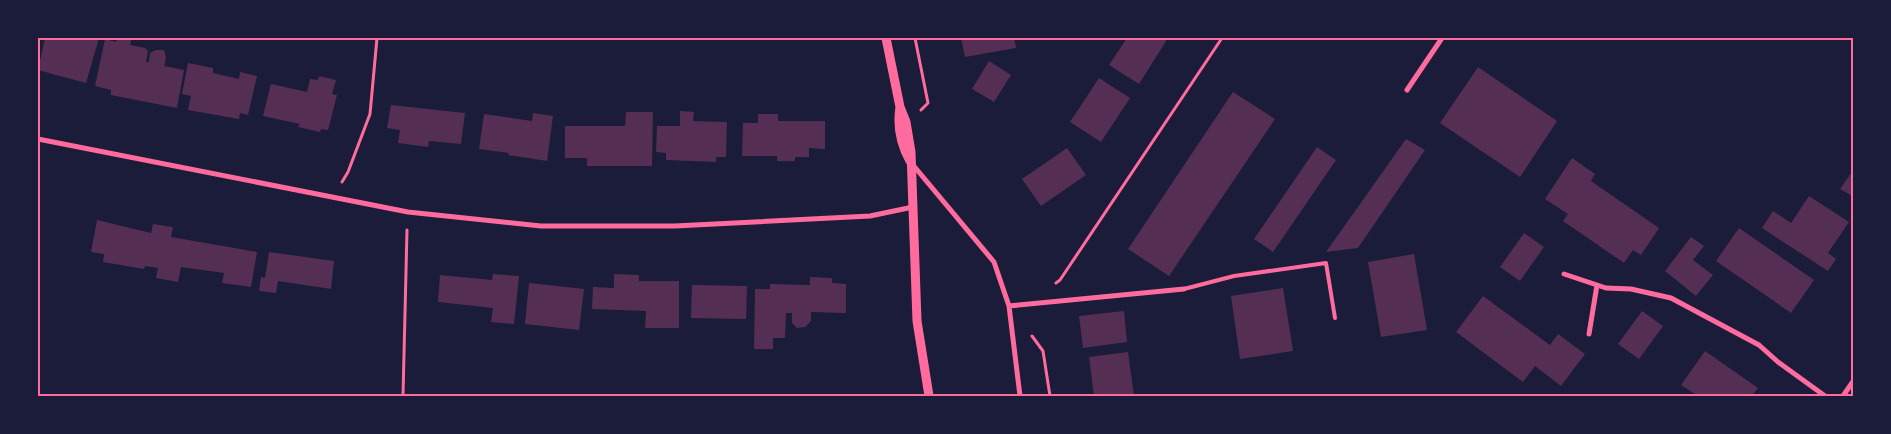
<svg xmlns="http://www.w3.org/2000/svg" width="1891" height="434" viewBox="0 0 1891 434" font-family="Ubuntu,sans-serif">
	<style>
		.building { fill: #542f53 }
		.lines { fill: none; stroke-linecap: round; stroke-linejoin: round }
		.path { stroke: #ff6b9d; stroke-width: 3 }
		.service { stroke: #ff6b9d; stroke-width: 4 }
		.minor { stroke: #ff6b9d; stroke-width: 5 }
		.tertiary { stroke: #ff6b9d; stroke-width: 9 }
		.neatline { fill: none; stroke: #ff6b9d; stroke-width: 2 }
	</style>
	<rect width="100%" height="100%" fill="#1b1b3a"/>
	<path class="building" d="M45,38H99L86,83L38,70Z
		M117,38H132L130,45L145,48L148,51L146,62H149L150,53L156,50H164L166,58L164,66L184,70L177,108L111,95V90L95,86L105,39L116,42Z
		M961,38H1014L1016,48L965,57Z
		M1127,38H1168L1139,84L1109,65Z
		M989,61L1011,75L994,102L972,89Z
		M188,63L213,68V73L239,79L240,72L257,76L248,115L240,113L239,119L188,110L191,96L182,94Z
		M1478,67L1557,121L1520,177L1440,123Z
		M319,76L336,80L332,94L337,95L328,130L321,129L320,132L298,127L300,124L263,116L271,84L307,92L310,79L318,80Z
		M1099,78L1130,98L1101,142L1070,122Z
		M1233,92L1275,119L1169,276L1128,249Z
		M391,105L465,113L461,144L429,141L428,147L398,143L400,130L387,128Z
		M680,111L694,112L693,121L727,122L726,157H716V162L666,160V153L656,152L657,126H680Z
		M626,112H653L652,166H587V158H565V126H625Z
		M533,113L553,116L547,161L508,155L509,153L479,149L484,114L532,121Z
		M758,114H778V121H825V149L809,148V157H795V161H777V156H742L743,123H758Z
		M1406,139L1425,150L1358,248L1326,252Z
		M1317,147L1336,160L1273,252L1254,239Z
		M1067,148L1086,175L1041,206L1022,179Z
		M1572,158L1595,174L1591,181L1659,228L1641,255L1633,250L1624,263L1563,221L1568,214L1545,199Z
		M1854,169V197L1840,189Z
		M1809,196L1849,222L1828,253L1836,259L1828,271L1762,228L1773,211L1791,223Z
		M97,220L151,233L153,224L173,227L171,237L257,252L251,287L222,283L224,273L181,267L178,282L156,278L158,268L145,266L144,269L103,262L104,254L91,252Z
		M1739,228L1814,280L1791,313L1716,261Z
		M1524,233L1544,247L1520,281L1500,267Z
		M1691,237L1704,246L1693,260L1713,275L1696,296L1665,271Z
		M269,252L334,261L331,289L278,281L276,293L259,291L261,277L265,278Z
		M1414,254L1427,330L1381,337L1368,262Z
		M493,274L519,276L514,324L491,322L493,308L438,302L440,275L492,280Z
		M614,274L639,275V281H679V328H645L646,311L592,309L593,287L614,288Z
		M810,277L832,278V283L846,284V313L811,312V321L805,327L797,328L792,323V313H786L785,338H773V349H754L755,289H770V284L810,285Z
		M529,283L584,289L579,330L525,324Z
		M692,285L747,286L746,319L691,318Z
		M1283,288L1293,351L1240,359L1231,296Z
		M1483,296L1550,345L1558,334L1585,354L1561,386L1535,366L1523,382L1456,332Z
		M1124,311L1127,342L1083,348L1079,316Z
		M1642,311L1663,326L1639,359L1618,344Z
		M1705,351L1758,388L1752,396H1698L1681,385Z
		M1128,352L1134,396H1094L1089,357Z"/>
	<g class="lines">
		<path class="path" d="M915,38L928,103L921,110
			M342,182L348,172L370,114L377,38
			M1056,283L1060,280L1222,38
			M1032,336L1043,351L1050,396
			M403,396L407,230"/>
		<path class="service" d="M1184,289L1234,276L1326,263L1335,318"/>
		<path class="minor" d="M1407,90L1442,38
			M38,139L408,212L541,226H675L870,216L913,207
			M913,165L994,262L1009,306L1020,396
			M1564,274L1606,288L1631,289L1671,298L1759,345L1778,362L1825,396
			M1009,306L1184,289
			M1589,334L1597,285
			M1843,396L1854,380"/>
		<path class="tertiary" d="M886,38L900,107L906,122L911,152L917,321L929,396
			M900,107C897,126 901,145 910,161"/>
	</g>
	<rect width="1891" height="434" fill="none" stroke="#1b1b3a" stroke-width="78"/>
	<rect x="39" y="39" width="1813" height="356" class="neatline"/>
</svg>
